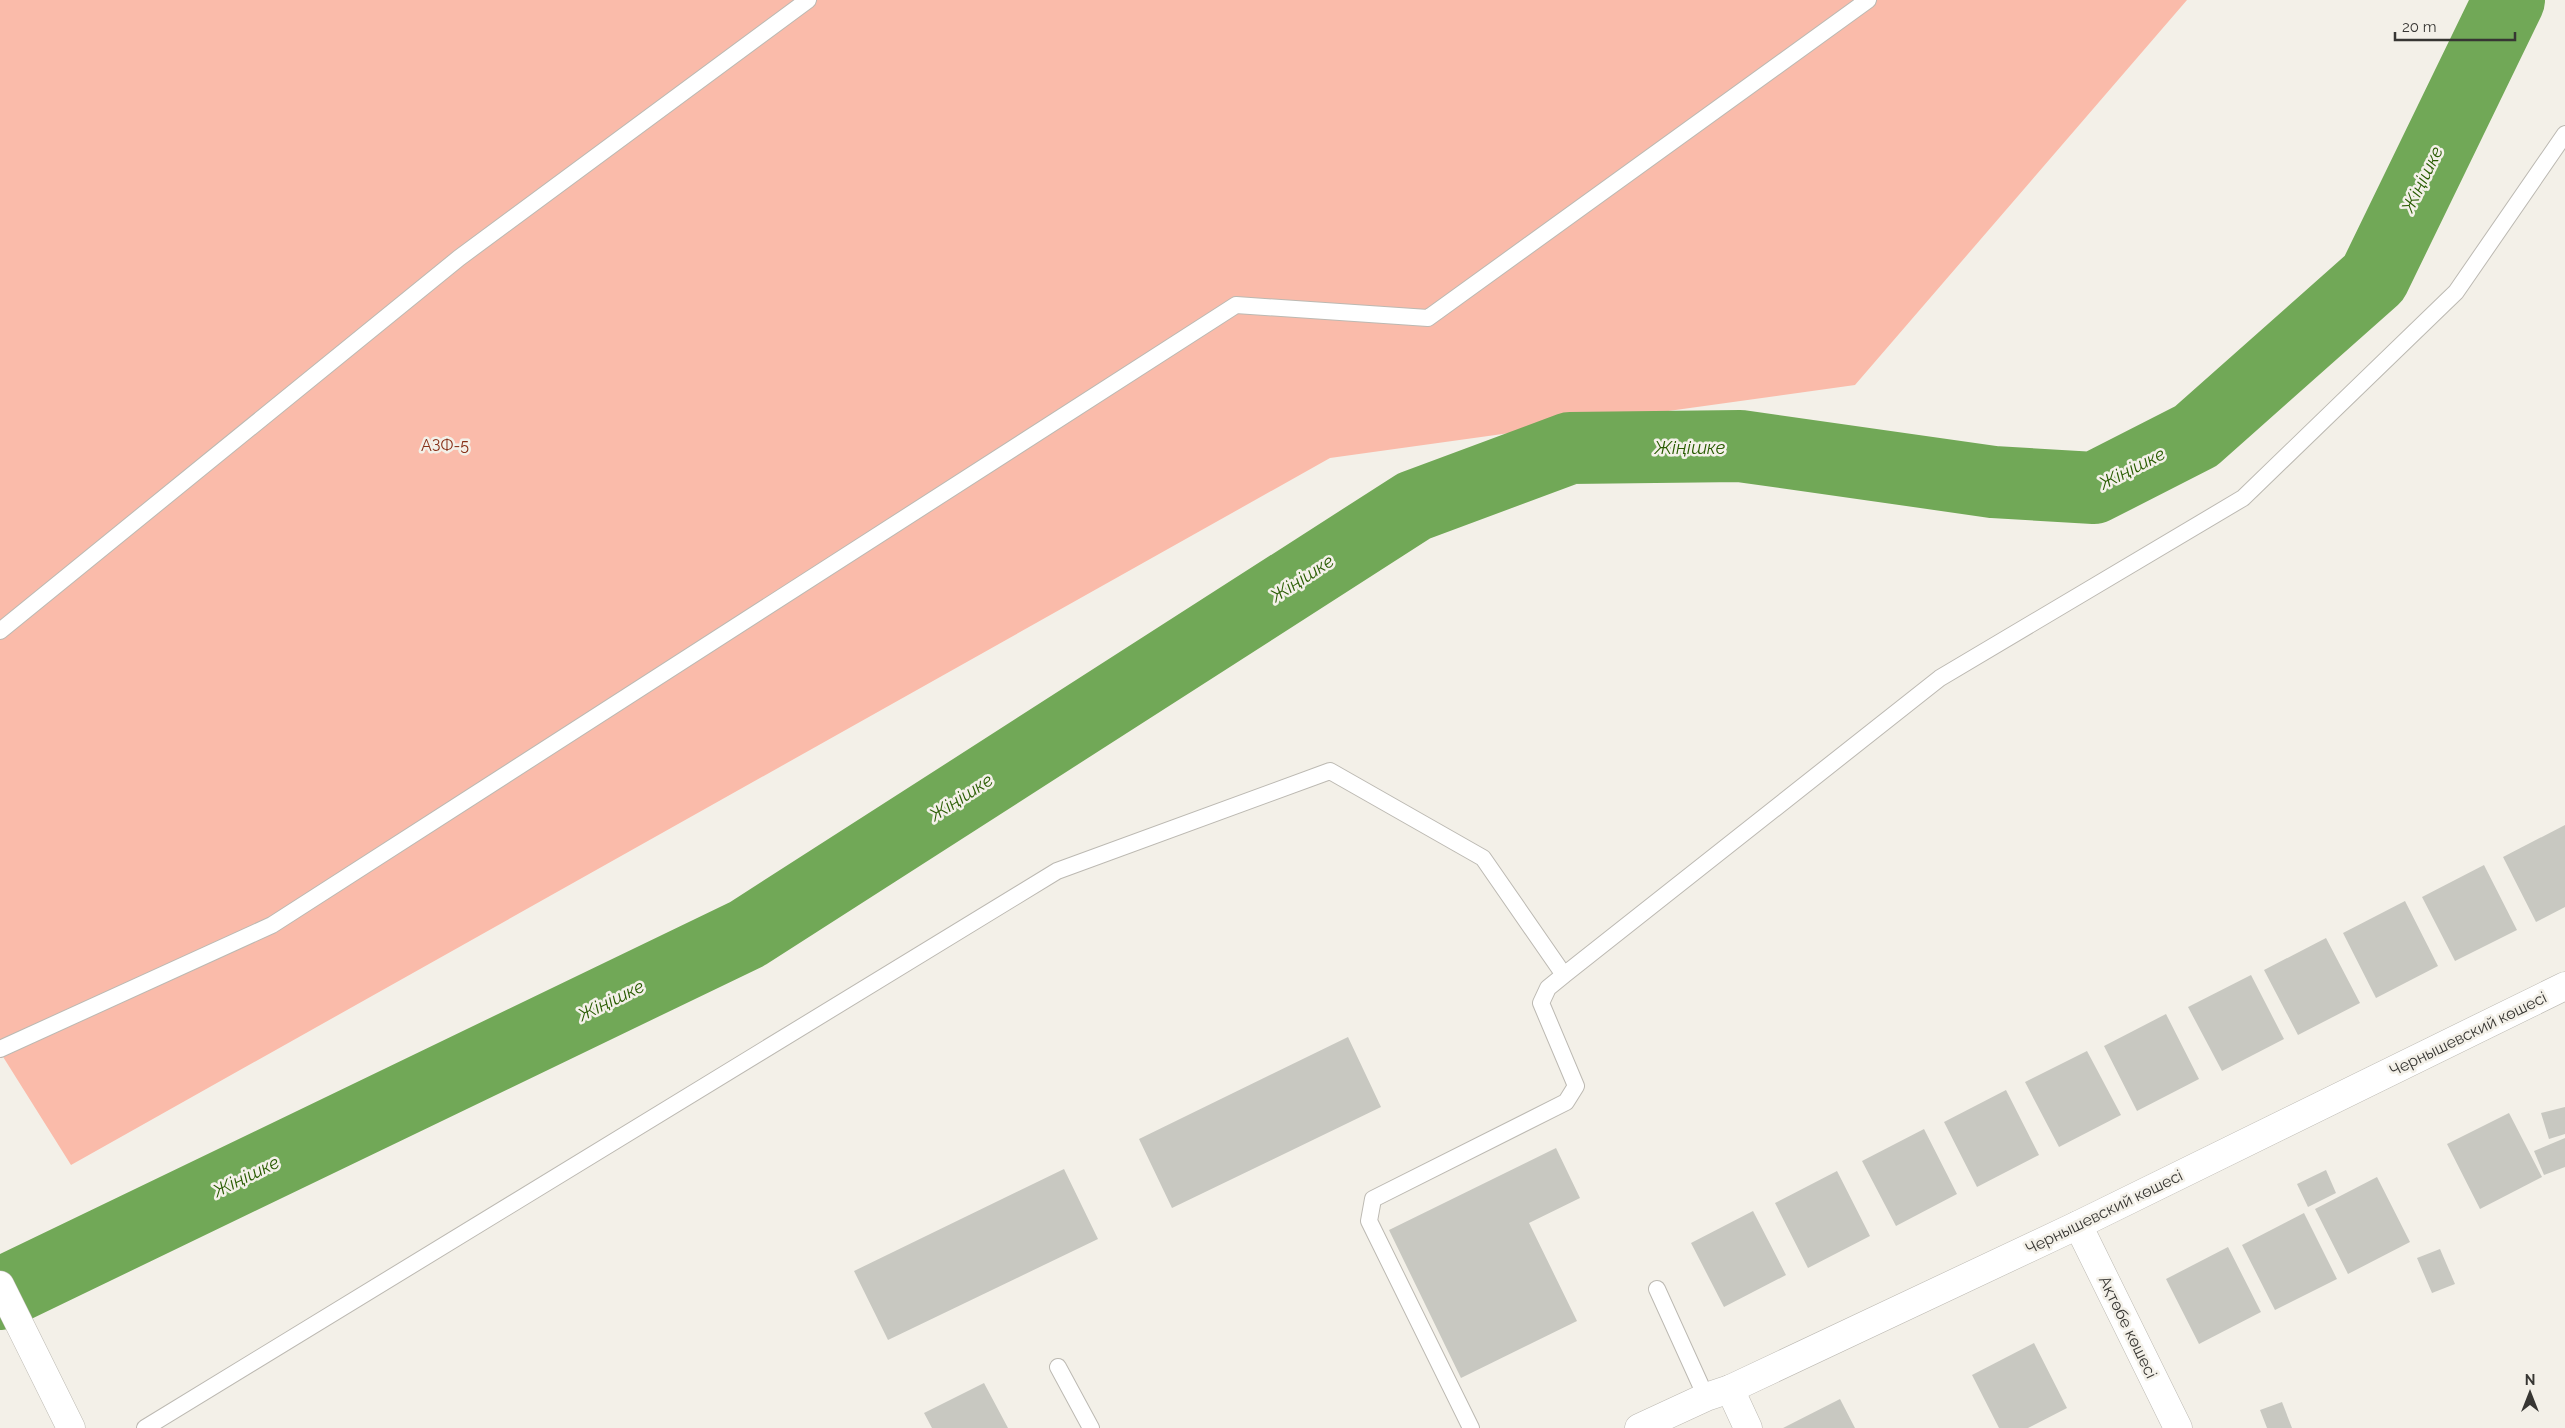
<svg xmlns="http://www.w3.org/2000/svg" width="2565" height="1428" viewBox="0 0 2565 1428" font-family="Raleway,sans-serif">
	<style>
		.green { fill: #fabbaa }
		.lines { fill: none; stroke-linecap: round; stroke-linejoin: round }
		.river { stroke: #71a857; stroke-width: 72 }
		.building { fill: #c8c8c1 }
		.lane-casing { stroke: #bcb9b2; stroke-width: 18 }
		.street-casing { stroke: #bcb9b2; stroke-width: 29 }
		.secondary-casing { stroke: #bcb9b2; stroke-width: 29 }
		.lane { stroke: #fff; stroke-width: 16 }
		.street { stroke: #fff; stroke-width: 28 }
		.secondary { stroke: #fff; stroke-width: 28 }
		.labels { text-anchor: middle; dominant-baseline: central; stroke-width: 5; stroke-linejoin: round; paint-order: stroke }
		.park-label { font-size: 16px; fill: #873017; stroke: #f3f0e8 }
		.street-label { font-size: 16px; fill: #373633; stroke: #f3f0e8 }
		.water-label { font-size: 18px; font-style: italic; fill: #295c02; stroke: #f3f0e8 }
	</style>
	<rect width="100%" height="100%" fill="#f3f0e8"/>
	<path class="green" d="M0,0H2187L1855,385L1330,458L71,1165L0,1052Z"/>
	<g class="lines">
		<path class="river" d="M0,1294L747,934L1414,506L1570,448L1740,446L1993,482L2094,488L2196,436L2374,278L2509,0"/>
	</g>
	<path class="building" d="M2565,825V907L2536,922L2503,857Z
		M2484,865L2517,930L2455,961L2422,897Z
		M2405,901L2438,966L2376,998L2343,933Z
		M2326,938L2360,1003L2298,1035L2264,970Z
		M2251,975L2284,1039L2222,1071L2188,1007Z
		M2166,1014L2199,1079L2137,1111L2104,1046Z
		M1348,1037L1381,1107L1172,1208L1139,1139Z
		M2087,1051L2121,1115L2059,1147L2025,1082Z
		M2006,1090L2039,1155L1977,1187L1944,1122Z
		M2565,1107V1134L2549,1139L2541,1113Z
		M2509,1113L2542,1177L2480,1209L2447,1144Z
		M1924,1129L1957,1194L1896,1226L1862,1161Z
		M2565,1138V1167L2544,1175L2534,1151Z
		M1556,1148L1580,1198L1529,1223L1577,1321L1461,1378L1389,1230Z
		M1064,1169L1098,1239L888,1340L854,1271Z
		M2326,1170L2336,1193L2308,1207L2297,1184Z
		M1837,1171L1870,1236L1808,1268L1775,1203Z
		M2377,1177L2410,1242L2348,1274L2315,1209Z
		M1753,1211L1786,1275L1724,1307L1691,1243Z
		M2304,1213L2337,1279L2275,1310L2242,1245Z
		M2228,1247L2261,1312L2199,1344L2166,1279Z
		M2440,1249L2455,1284L2432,1293L2417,1258Z
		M2034,1343L2067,1408L2028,1428H1999L1972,1375Z
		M984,1383L1008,1428H932L924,1413Z
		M1840,1399L1855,1428H1783Z
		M2282,1402L2292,1428H2267L2260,1410Z"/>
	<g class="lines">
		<defs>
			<path id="lane" d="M0,631L459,258L808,0
				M0,1049L272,925L1236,305L1428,318L1868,0
				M1657,1289L1706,1397
				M1058,1367L1091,1428
				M145,1428L1057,871L1330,771L1483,858L1564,975L1940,678L2243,498L2456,292L2565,134
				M1471,1428L1369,1221L1373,1199L1566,1102L1576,1086L1541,1003L1548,988L1564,975"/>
			<path id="street" d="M2078,1225L2178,1428
				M1730,1389L1748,1428"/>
			<path id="secondary" d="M0,1285L71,1428
				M1639,1428L1706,1397L1730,1389L2078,1225L2565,986"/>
		</defs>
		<use href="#lane" class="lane-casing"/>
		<use href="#street" class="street-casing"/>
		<use href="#secondary" class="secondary-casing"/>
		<use href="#lane" class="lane"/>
		<use href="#street" class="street"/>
		<use href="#secondary" class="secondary"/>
	</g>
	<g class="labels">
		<g class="park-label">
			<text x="445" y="445">АЗФ-5</text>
		</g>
		<g class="street-label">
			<text transform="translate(2468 1034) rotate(-26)">Чернышевский көшесі</text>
			<text transform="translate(2104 1212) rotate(-26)">Чернышевский көшесі</text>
			<text transform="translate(2128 1327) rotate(64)">Ақтөбе көшесі</text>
		</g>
		<g class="water-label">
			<text transform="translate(2422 179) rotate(-64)">Жіңішке</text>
			<text x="1690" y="447">Жіңішке</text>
			<text transform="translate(2132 468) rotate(-27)">Жіңішке</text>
			<text transform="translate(1302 578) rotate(-33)">Жіңішке</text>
			<text transform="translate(961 797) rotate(-33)">Жіңішке</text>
			<text transform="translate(611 1000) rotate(-26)">Жіңішке</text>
			<text transform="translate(246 1176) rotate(-26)">Жіңішке</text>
		</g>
	</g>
	<g transform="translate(2530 1393)" stroke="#f3f0e8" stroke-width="4" paint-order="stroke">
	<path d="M0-4L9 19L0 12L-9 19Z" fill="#373633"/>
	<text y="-8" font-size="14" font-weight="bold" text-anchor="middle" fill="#373633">N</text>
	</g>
	<path d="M2395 32v8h120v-8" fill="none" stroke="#373633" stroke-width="2.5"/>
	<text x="2402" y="32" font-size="15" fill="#373633" stroke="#f3f0e8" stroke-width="4" paint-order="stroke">20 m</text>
</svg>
